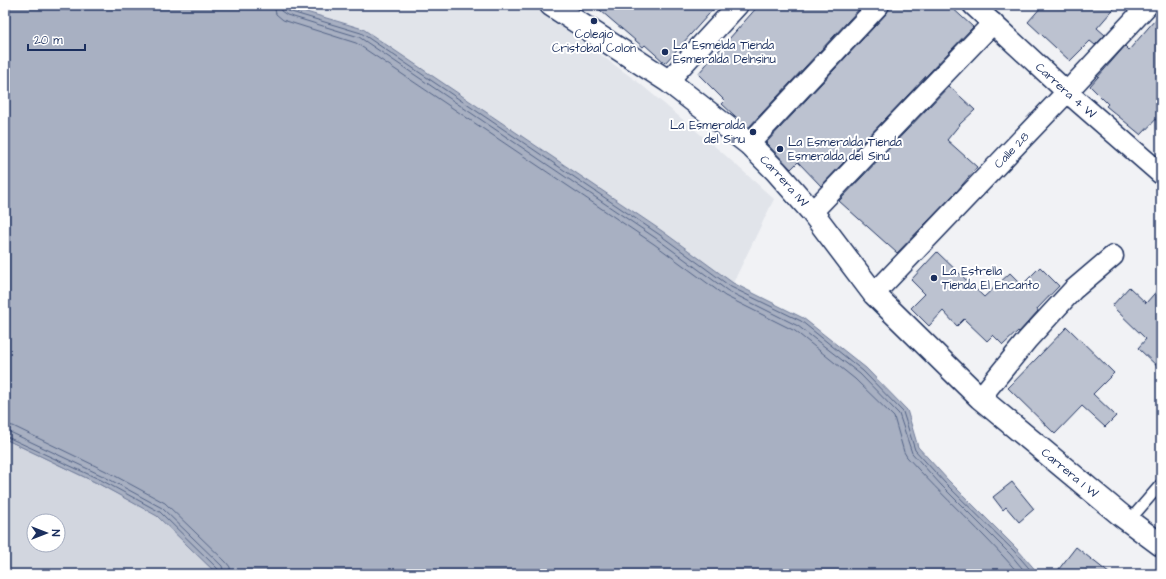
<svg xmlns="http://www.w3.org/2000/svg" width="1166" height="579" viewBox="0 0 1166 579" font-family="'Architects Daughter',sans-serif">
	<style>
		.built { fill: #e1e4ea }
		.green { fill: #d2d6df; stroke: #76829e; fill-rule: evenodd }
		.water { fill: #a8b0c2; stroke: #707c9a }
		.lines { fill: none; stroke-linecap: round; stroke-linejoin: round }
		.shore { stroke: #536386; stroke-width: 1 }
		.building { fill: #bcc2d0; stroke: #1b2f5e }
		.service-casing { stroke: #1b2f5e; stroke-width: 13 }
		.minor-casing { stroke: #1b2f5e; stroke-width: 23 }
		.tertiary-casing { stroke: #1b2f5e; stroke-width: 25 }
		.service { stroke: #fff; stroke-width: 10 }
		.minor { stroke: #fff; stroke-width: 20 }
		.tertiary { stroke: #fff; stroke-width: 22 }
		.poi-dot { fill: #1b2f5e; stroke: #fff; stroke-width: 1.5 }
		.labels { text-anchor: middle; dominant-baseline: central; stroke-width: 4; stroke-linejoin: round; paint-order: stroke }
		.poi-label { font-size: 12px; fill: #1b2f5e; stroke: #fff; text-anchor: start }
		.street-label { font-size: 12px; fill: #1b2f5e; stroke: #fff }
	</style>
	<rect width="100%" height="100%" fill="#f1f2f5"/>
	<filter id="ink" filterUnits="userSpaceOnUse"><feTurbulence type="fractalNoise" baseFrequency=".025" numOctaves="2"/><feDisplacementMap in="SourceGraphic" scale="8" xChannelSelector="R" yChannelSelector="G"/><feConvolveMatrix kernelMatrix="1 2 1 2 8 2 1 2 1" color-interpolation-filters="sRGB"/></filter>
	<g filter="url(#ink)">
		<path class="built" d="M283,5H532L638,82L725,155L774,199L733,283L662,231L363,29Z"/>
		<path class="green" d="M5,439L99,484L158,516L217,574H5ZM34,521H58V545H34Z"/>
		<path class="water" d="M5,5H283L363,29L662,231L733,283L803,318L866,368L907,410L918,447L948,480L1017,549L1039,574H217L157,516L99,484L5,439Z"/>
		<g class="lines">
			<path class="shore" d="M274,5L276,14L283,20L356,43L654,244L725,296L795,331L855,379L894,417L904,452L907,457C943,497 984,533 1019,574
				M280,5L281,11L287,15L359,37L657,239L728,291L798,326L860,374L899,414L912,453L942,486L1011,555L1027,574
				M285,5L286,9L288,11L361,33L660,235L731,287L801,321L863,371L903,412L915,450L945,483L1014,551L1034,574
				M5,425L13,426L106,471L165,503L226,562L230,567V574
				M5,431L10,432L103,476L162,508L222,566L224,574
				M5,436L101,480L160,512L218,569L219,574"/>
		</g>
		<path class="building" d="M594,5H717L665,63L645,45L643,47Z
			M759,5H863L748,128L722,104L725,101L698,74Z
			M890,5H949L973,27L821,186L798,162L791,169L766,143L887,13Z
			M1043,5H1117L1097,28L1105,35L1095,45L1090,41L1070,61L1028,22Z
			M1161,13V114L1141,135L1106,106L1108,104L1090,86L1125,46L1129,50Z
			M949,86L975,110L960,124L947,140L977,167L958,190L897,253L839,201Z
			M937,252L984,297L1010,273L1022,285L1040,267L1059,286L1037,309L1038,311L1019,332L1018,331L1003,345L993,335L987,341L964,319L957,326L943,311L929,326L911,308L925,294L911,280Z
			M1161,286V370L1138,348L1146,339L1112,306L1129,287L1146,303Z
			M1067,327L1114,373L1093,394L1116,416L1105,427L1082,406L1055,434L1008,388Z
			M1012,482L1034,509L1019,522L1006,507L1003,510L993,497Z
			M1076,547L1110,574H1055Z"/>
		<g class="lines">
			<defs>
				<path id="service" d="M1129,521L1161,484"/>
				<g id="minor">
					<path id="s1" d="M973,5L1067,92L1161,174"/>
					<path d="M668,81L738,5"/>
					<path d="M749,144L879,5"/>
					<path d="M812,212L993,23"/>
					<path id="s2" d="M874,294L1067,92L1148,5"/>
					<path d="M980,398L1027,340L1073,290L1113,256"/>
				</g>
				<g id="tertiary">
					<path id="s3" d="M551,5L668,81L749,144L776,171L812,212L874,294L980,398L1122,516L1161,545"/>
				</g>
			</defs>
			<use href="#service" class="service-casing"/>
			<use href="#minor" class="minor-casing"/>
			<use href="#tertiary" class="tertiary-casing"/>
			<use href="#service" class="service"/>
			<use href="#minor" class="minor"/>
			<use href="#tertiary" class="tertiary"/>
		</g>
	</g>
	<g class="poi-dot">
		<circle cx="594" cy="21" r="4"/>
		<circle cx="665" cy="52" r="4"/>
		<circle cx="753" cy="132" r="4"/>
		<circle cx="780" cy="149" r="4"/>
		<circle cx="934" cy="278" r="4"/>
	</g>
	<g class="labels">
		<g class="poi-label">
			<text x="594" y="34" text-anchor="middle">Colegio<tspan x="594" dy="14">Cristobal Colon</tspan></text>
			<text x="673" y="45">La Esmelda Tienda<tspan x="673" dy="14">Esmeralda Delnsinu</tspan></text>
			<text x="745" y="125" text-anchor="end">La Esmeralda<tspan x="745" dy="14">del Sinu</tspan></text>
			<text x="788" y="142">La Esmeralda Tienda<tspan x="788" dy="14">Esmeralda del Sinu</tspan></text>
			<text x="942" y="271">La Estrella<tspan x="942" dy="14">Tienda El Encanto</tspan></text>
		</g>
		<g class="street-label">
			<text stroke="none"><textPath href="#s1" startOffset="126">Carrera 4 W</textPath></text>
			<text stroke="none"><textPath href="#s2" startOffset="199">Calle 28</textPath></text>
			<text stroke="none"><textPath href="#s3" startOffset="293">Carrera 1W</textPath></text>
			<text stroke="none"><textPath href="#s3" startOffset="703">Carrera 1 W</textPath></text>
		</g>
	</g>
	<rect width="1166" height="579" fill="none" stroke="#fff" stroke-width="20"/>
	<rect x="10" y="10" width="1146" height="559" fill="none" stroke="#1b2f5e" stroke-width="1.5" filter="url(#ink)"/>
	<g transform="translate(46 533) rotate(90)"><circle r="19" fill="#ffffff" stroke="#a4acbf"/>
	<path d="M0-3L7 15L0 10L-7 15Z" fill="#1b2f5e"/>
	<text y="-6" font-size="11" font-weight="bold" text-anchor="middle" fill="#1b2f5e">N</text>
	</g>
	<path d="M28 44v6h57v-6" fill="none" stroke="#1b2f5e" stroke-width="2"/>
	<text x="34" y="44" font-size="12" fill="#1b2f5e" stroke="#ffffff" stroke-width="3" paint-order="stroke">20 m</text>
</svg>
